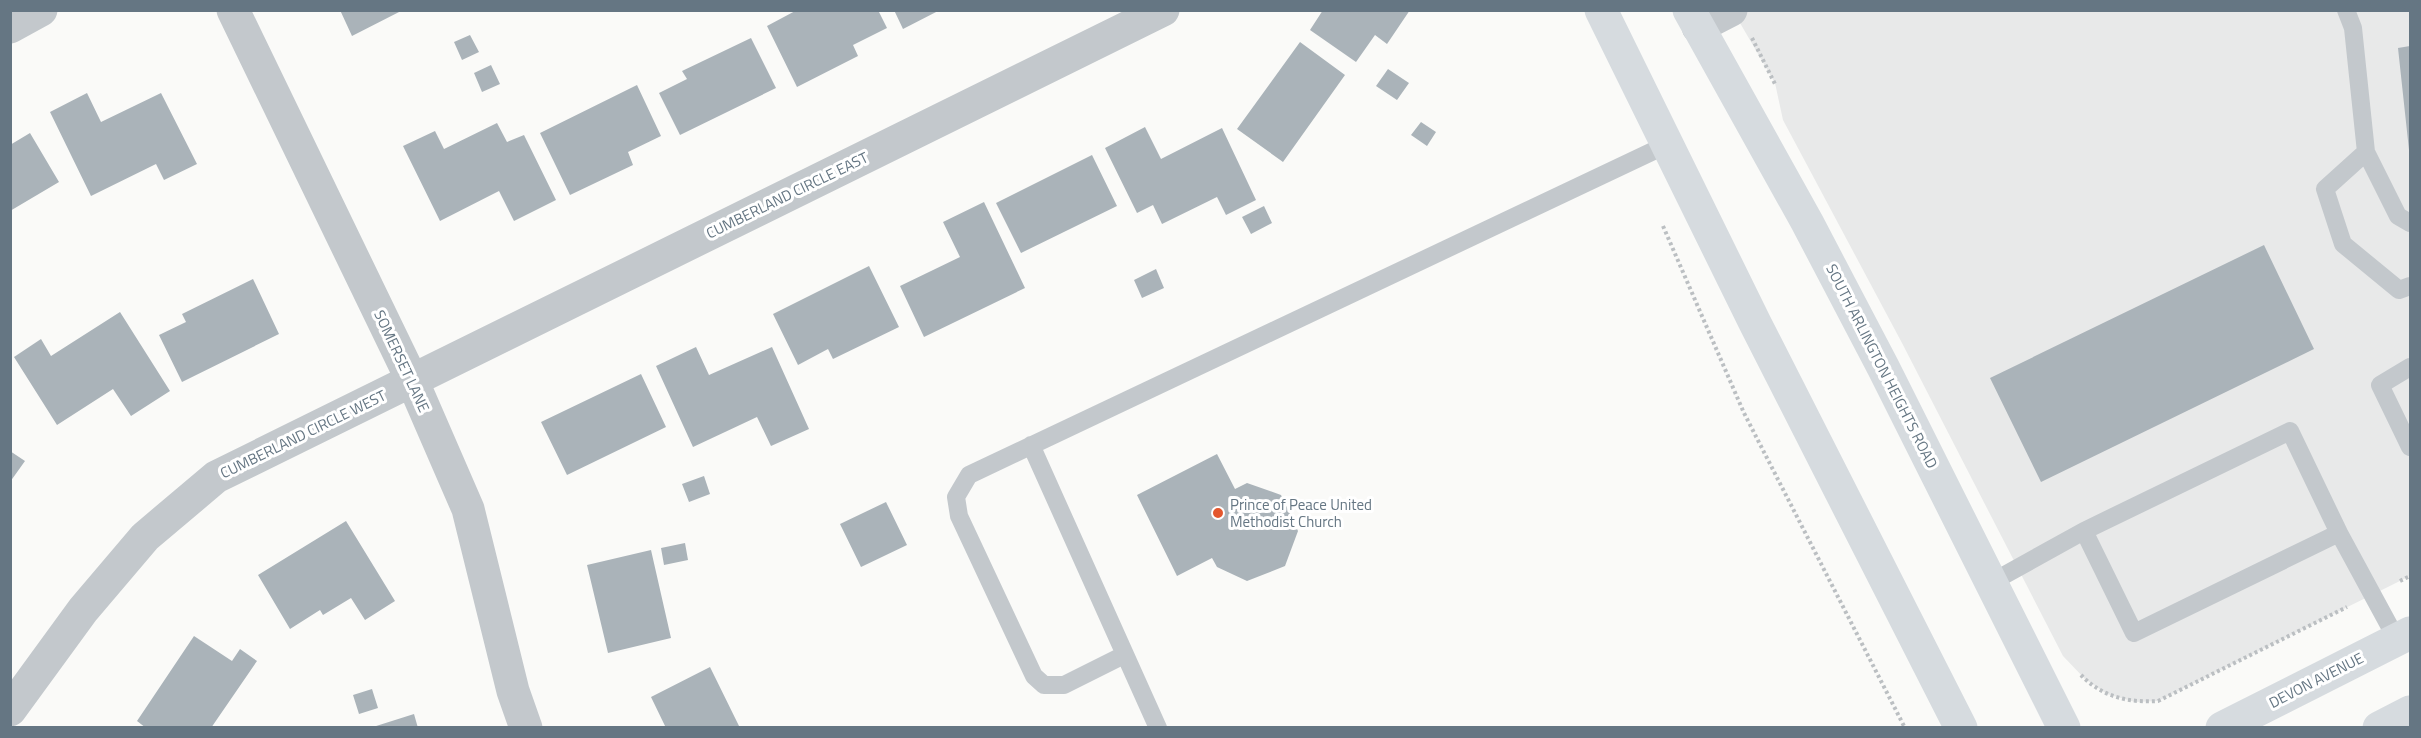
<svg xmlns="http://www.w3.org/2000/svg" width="2421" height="738" viewBox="0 0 2421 738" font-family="'Titillium Web',sans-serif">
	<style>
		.built { fill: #e8e9e9 }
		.building { fill: #aab3b9 }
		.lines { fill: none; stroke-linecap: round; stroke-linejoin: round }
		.path { stroke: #bbbfc2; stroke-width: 4; stroke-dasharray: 3 3; stroke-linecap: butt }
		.lane { stroke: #c3c8cc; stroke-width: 18 }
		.street { stroke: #c3c8cc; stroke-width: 33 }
		.secondary { stroke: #d6dbdf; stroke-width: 33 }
		.poi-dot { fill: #e4572e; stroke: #fff; stroke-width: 2 }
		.labels { text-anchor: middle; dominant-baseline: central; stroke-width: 6; stroke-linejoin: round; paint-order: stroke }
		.street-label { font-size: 15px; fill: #657683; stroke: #fff }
		.poi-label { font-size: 15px; fill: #657683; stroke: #fff; text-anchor: start }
	</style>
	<rect width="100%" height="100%" fill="#fafaf8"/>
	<path class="built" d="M1733,11H2410V576L2158,701L2135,702L2107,694L2085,679L2063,656L1902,343L1783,120L1775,83Z"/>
	<path class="building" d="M340,10H403L352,36Z
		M797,10H878L887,28L853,45L858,56L797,87L767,26Z
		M894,10H940L903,29Z
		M1323,10H1410L1387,44L1375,35L1356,62L1310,30Z
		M470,35L479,52L462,60L454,42Z
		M751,38L776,88L680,135L659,93L687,79L682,71Z
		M1300,42L1345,75L1283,162L1237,129Z
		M2410,46V150H2409L2398,48Z
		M491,65L500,84L482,92L474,73Z
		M1388,69L1409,83L1397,100L1376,86Z
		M637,85L661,136L628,152L633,165L570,195L540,133Z
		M87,93L101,122L161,93L197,164L164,180L156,164L91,196L50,112Z
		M1421,122L1436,132L1427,146L1411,135Z
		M497,123L507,142L524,135L556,200L514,221L499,191L440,221L403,146L435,131L444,149Z
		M1145,127L1161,159L1222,128L1256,200L1226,215L1217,197L1162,224L1153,205L1137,213L1105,148Z
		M30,133L59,182L10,211V145Z
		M1092,155L1117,206L1021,253L996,203Z
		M984,202L1025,288L924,337L900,286L960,257L943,222Z
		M1264,206L1272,223L1251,234L1242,217Z
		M2264,245L2314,349L2041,482L1990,378Z
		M869,266L899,327L833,359L828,349L798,365L773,314Z
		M1156,269L1164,288L1142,298L1134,280Z
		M253,279L279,334L182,382L159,335L186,322L182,314Z
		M120,312L170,391L131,416L113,389L57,425L14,357L41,339L51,356Z
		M696,347L709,375L772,347L809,429L771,446L757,417L693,447L656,366Z
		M641,374L666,427L567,475L541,422Z
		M10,451L25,461L10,482Z
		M1217,454L1235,489L1247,483L1281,495L1298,531L1285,566L1247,581L1217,567L1212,558L1177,576L1137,495Z
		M704,476L710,494L689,502L682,484Z
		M886,502L907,545L861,567L840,524Z
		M346,521L395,601L365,620L351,598L323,615L320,610L290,629L258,575Z
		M685,543L688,560L664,565L661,548Z
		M651,550L671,638L608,653L587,565Z
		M194,636L232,661L240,649L257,661L211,728H146L137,721Z
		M710,667L740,728H666L651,697Z
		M372,689L378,708L359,714L353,695Z
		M414,714L418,728H373V727Z"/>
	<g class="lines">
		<path class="path" d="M1752,38L1775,84
			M1663,226L1744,413L1905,728
			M2400,581L2410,576
			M2081,675C2102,697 2129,703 2158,701L2347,607"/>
		<path class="lane" d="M2346,10L2353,28L2366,152L2398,216L2410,223
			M2366,152L2325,189L2343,244L2399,290L2410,286
			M2410,367L2380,385L2410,447
			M1031,445L1158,728
			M2339,533L2397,640
			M1992,582L2084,531L2290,431L2339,533L2134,633L2084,531
			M1124,655L1064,685H1044L1034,676L959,516L956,497L969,475L1666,145"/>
		<path class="street" d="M233,10L412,380L468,509L513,691L526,728
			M10,27L41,10
			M1698,27L1731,10
			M10,710L83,610L145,537L216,477L1163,10"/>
		<path class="secondary" d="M1601,10L1755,323L1961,728
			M1689,10L1807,222L1883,367L2064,728
			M2222,728L2410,633
			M2379,728L2410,712"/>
	</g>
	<circle class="poi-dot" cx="1218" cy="513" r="6"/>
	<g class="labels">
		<g class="street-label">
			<text transform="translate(787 195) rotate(-26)">CUMBERLAND CIRCLE EAST</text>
			<text transform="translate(402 361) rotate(65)">SOMERSET LANE</text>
			<text transform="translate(1882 366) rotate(63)">SOUTH ARLINGTON HEIGHTS ROAD</text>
			<text transform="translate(303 434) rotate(-26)">CUMBERLAND CIRCLE WEST</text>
			<text transform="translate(2316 680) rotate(-27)">DEVON AVENUE</text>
		</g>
		<g class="poi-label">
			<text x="1230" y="504">Prince of Peace United<tspan x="1230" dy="17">Methodist Church</tspan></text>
		</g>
	</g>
	<rect width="2421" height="738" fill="none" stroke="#657683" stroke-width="24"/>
</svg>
